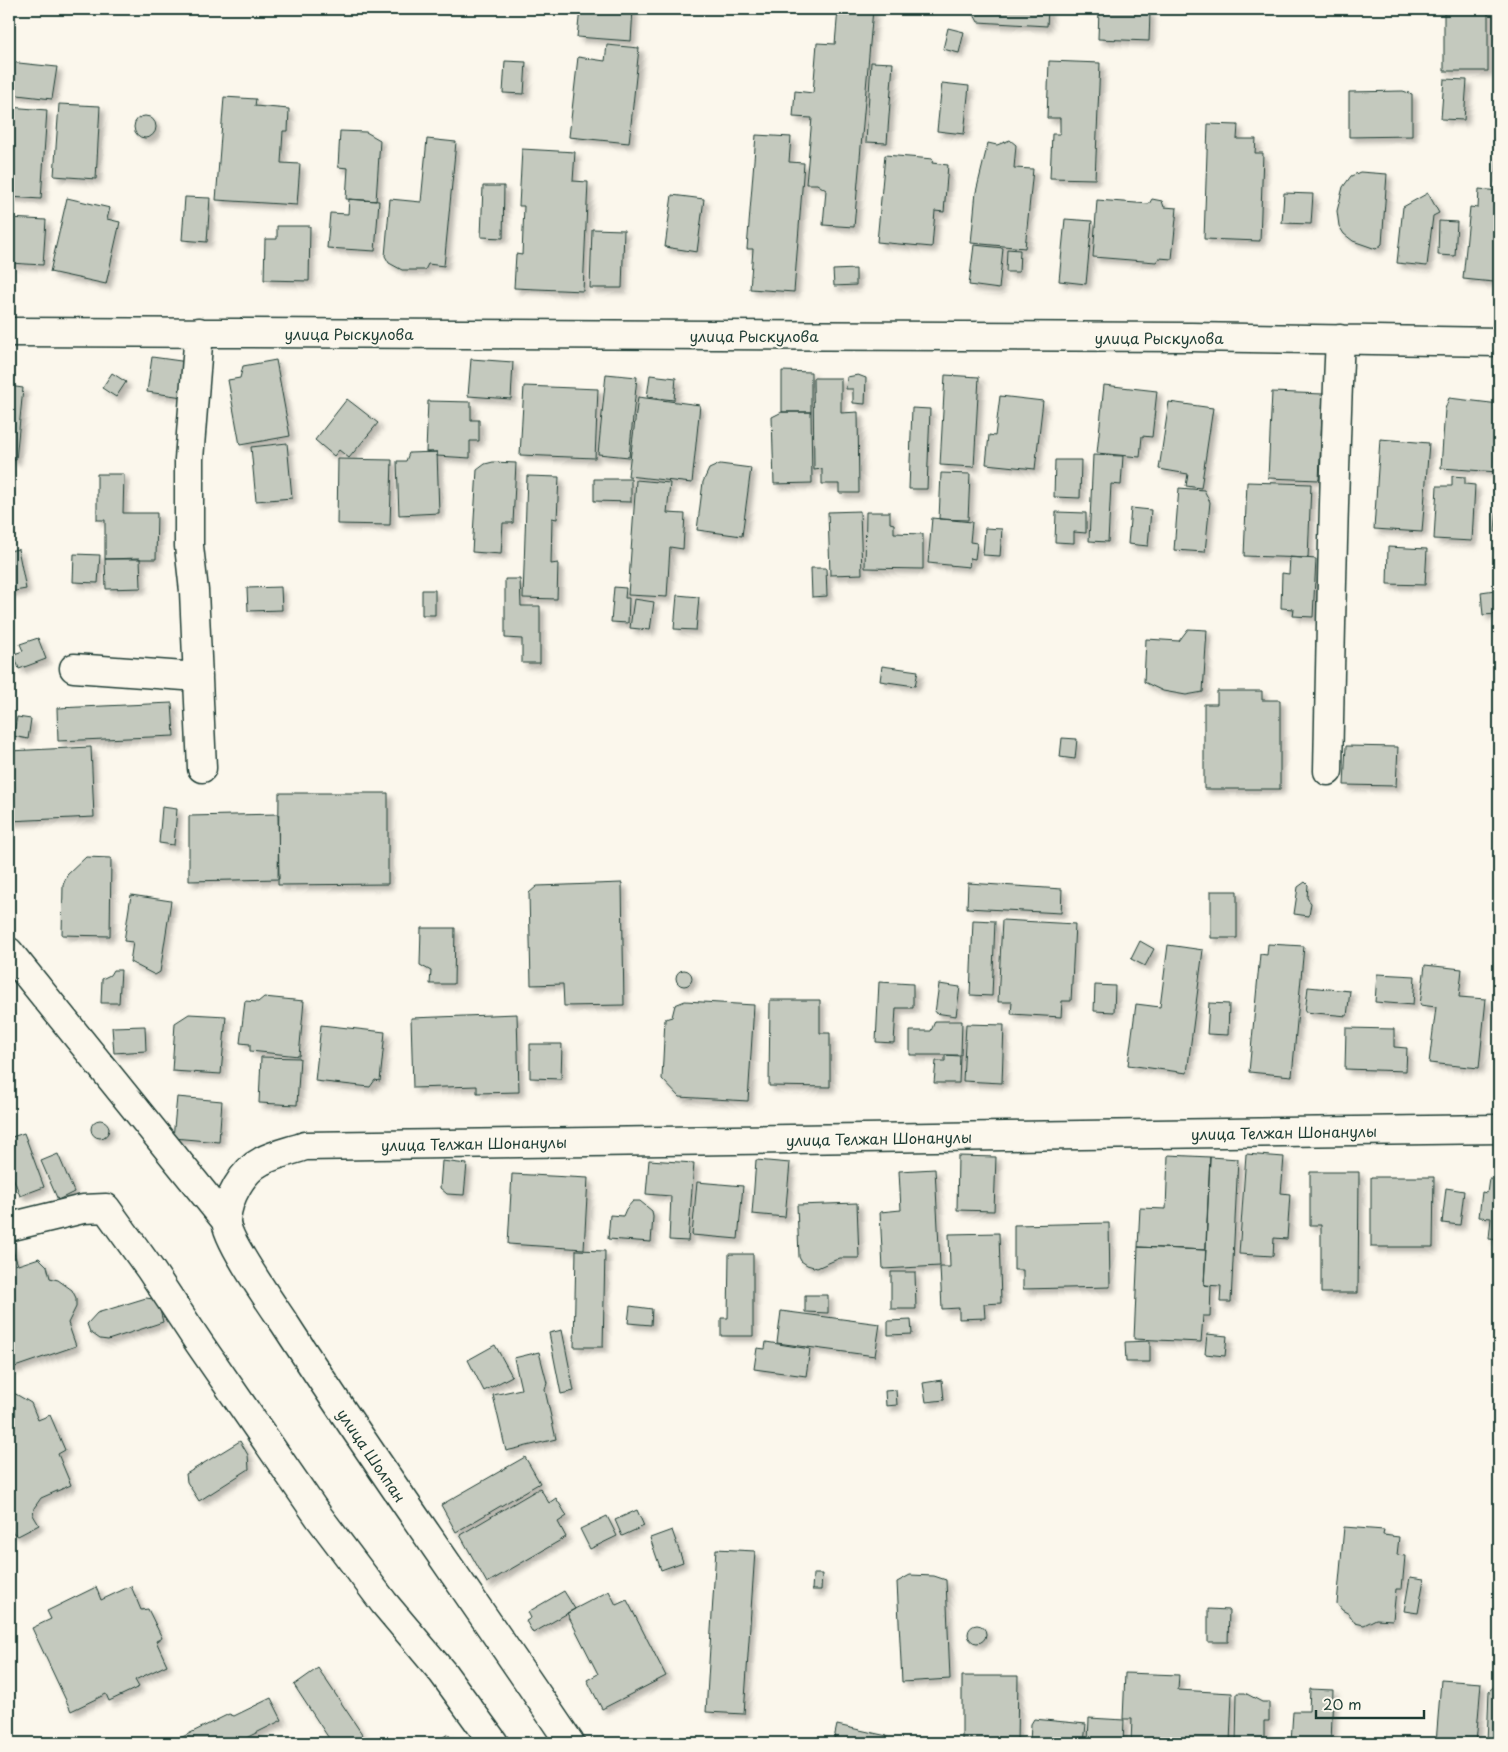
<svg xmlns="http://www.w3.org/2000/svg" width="1508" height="1752" viewBox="0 0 1508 1752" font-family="'Playpen Sans',sans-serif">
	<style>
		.building { fill: #c4c9be; stroke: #1f3d34; filter: url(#shadow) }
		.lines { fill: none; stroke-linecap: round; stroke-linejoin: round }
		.street-casing { stroke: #1f3d34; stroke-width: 31 }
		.street { stroke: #fbf7ec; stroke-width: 28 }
		.labels { text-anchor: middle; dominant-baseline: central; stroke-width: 4; stroke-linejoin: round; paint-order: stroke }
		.street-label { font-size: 15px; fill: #1f3d34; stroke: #fbf7ec }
	</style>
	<defs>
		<filter id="shadow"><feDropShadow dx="4.5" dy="4.5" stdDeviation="2.5" flood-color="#0004"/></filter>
	</defs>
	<rect width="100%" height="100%" fill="#fbf7ec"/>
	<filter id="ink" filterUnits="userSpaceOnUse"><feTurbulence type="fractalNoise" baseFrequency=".02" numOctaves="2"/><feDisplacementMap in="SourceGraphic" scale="10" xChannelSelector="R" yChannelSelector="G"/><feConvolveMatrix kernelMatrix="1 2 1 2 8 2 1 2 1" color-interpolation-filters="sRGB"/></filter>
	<g filter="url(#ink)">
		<path class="building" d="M580,9H633L631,41L577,37Z
			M838,9H873L854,227L823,225L826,190L817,184H806L812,118L793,117L795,91L813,93L817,43L835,44Z
			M971,9H1048L1047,26L978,22Z
			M1099,9H1126V11L1150,12L1149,41L1098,39Z
			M1444,9H1488V71H1444Z
			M948,28L964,32L959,53L943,49Z
			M607,45L639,48L629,143L569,137L578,57L605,61Z
			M505,61L526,62L524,94L503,93Z
			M1049,61L1100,63L1095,179L1050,178L1052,134H1060V118H1047Z
			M9,62L57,67L52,99L9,94Z
			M871,62L893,63L887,143L866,142Z
			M1444,79L1467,80L1464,120L1441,119Z
			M942,83L969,86L964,134L937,131Z
			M1403,91L1412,94V136L1349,137V92Z
			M224,97L256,99L255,106L289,109L288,131H283L281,163L300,164L297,205L216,200Z
			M59,104L100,106L96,179L54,176Z
			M9,107L47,110L41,199L9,197Z
			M134 127a11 11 0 1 1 22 0a11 11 0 1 1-22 0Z
			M1498,121H1499V183H1496Z
			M1208,124L1238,125L1237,139H1256L1255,153H1263L1260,241L1204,239Z
			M340,131L366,132L380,140L376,201L346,199L348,168L338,167Z
			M756,135L791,137L789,162L804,163L794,292L750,289L753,249H747Z
			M427,139L456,142L444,266L428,264L425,270H402L389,263L385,256L390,199L421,202Z
			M1010,140L1016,145L1014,168L1033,169L1025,248L971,243L976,192L988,143L997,145Z
			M522,149L575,152L573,181L588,182L583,291L514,288L516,254L522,255L524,206H519Z
			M885,155L933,159L932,163L948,165L944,212L935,211L932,247L877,242Z
			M1360,172L1387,174L1382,244L1376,249L1353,241L1344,234L1339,226L1337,211L1343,187L1351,176Z
			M483,186H504L503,238L481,237Z
			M1479,189L1499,191V231L1494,282L1463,279L1470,207L1478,208Z
			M1284,193L1313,194L1311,224L1282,223Z
			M1428,193L1439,213L1433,216L1427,266L1397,263L1403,207Z
			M672,195L704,199L697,252L665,247Z
			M185,197L210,198L207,242L182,240Z
			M67,198L110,208L107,219L120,222L106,284L50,272Z
			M349,199L379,201L375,251L327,248L330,213L348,214Z
			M1152,199L1162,201L1164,207L1177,208L1172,259L1159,258L1156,262L1093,257L1097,200L1149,204Z
			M9,218L46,220L43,265L9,263Z
			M1065,219L1092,221L1086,284L1059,281Z
			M1439,221L1457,222L1455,256L1438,255Z
			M277,226H310L309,281L264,280L265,239H277Z
			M592,229L624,230L622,288H590Z
			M974,245L1003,248L999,289L969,285Z
			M1007,249L1020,250L1019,272H1006Z
			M856,269V285L834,286L833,270Z
			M152,357L188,362L183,397L147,392Z
			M471,359L513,362L511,399L468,396Z
			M276,360L290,436L240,445L228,380L240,378L243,366Z
			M782,371L811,372V412H782Z
			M112,373L126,382L116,397L102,388Z
			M606,374L637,377L629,457L598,454Z
			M650,375L676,378L674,400L647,397Z
			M858,375L866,378L865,404L853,403V389H846L847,377Z
			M945,375L979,377L974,467L940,465Z
			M813,378H841V413L858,412L859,493H839V484H822V469L814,470Z
			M1104,385L1157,391L1152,437L1142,436L1140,457L1097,453Z
			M9,386L23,388L16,460L9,459Z
			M524,386L598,389L595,458L520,455Z
			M1272,392L1323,394L1319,480L1268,478Z
			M1000,396L1043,401L1035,469L986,464L989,435L995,436Z
			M638,397L700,405L692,483L628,476Z
			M1449,398L1499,404L1498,472L1441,468L1445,409Z
			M347,399L378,423L349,458L339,450L334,456L315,440Z
			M428,401L471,402V420H479V441H470V458L437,456V452H426Z
			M1169,402L1213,408L1201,488L1186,486L1188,474L1159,469Z
			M912,408L930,409L927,489H909Z
			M782,412H811L812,483L774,484L772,417Z
			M1380,439L1429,443L1422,532L1374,529Z
			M287,443L292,498L256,501L251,447Z
			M437,452L439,513L399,515L397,461H406L409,453Z
			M1093,455L1123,456L1121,485L1111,484L1108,542L1089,541Z
			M338,459L392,460L390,525L337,524Z
			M1055,460H1081L1080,498L1054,497Z
			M493,462L516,463L513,523H503L501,554L472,552L477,470L485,464Z
			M720,464L751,468L742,536L697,530L703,482L709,469Z
			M941,473L970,474L968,520L939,519Z
			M97,474H124L123,513H157L156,559H105V520H97Z
			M1499,475V532H1495Z
			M527,476L559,477L557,519L552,518L551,564L558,563L557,599L523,598Z
			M1452,476L1465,477V484L1475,485L1472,541L1434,539L1437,486H1452Z
			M594,479H631V502L594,501Z
			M636,480L670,483L667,513L685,514L683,549L670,547L667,597L628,595Z
			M1247,482L1311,484L1308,558L1244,556Z
			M1179,488L1204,490L1210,502L1205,552L1174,550Z
			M1131,508L1151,510L1148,546L1128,544Z
			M860,511L862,574L830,575L828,512Z
			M866,512H890V523L894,524V533L923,534V569L865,568Z
			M1056,512L1086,513V533L1074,532V543L1055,542Z
			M932,518L972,522L970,542L977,543L975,559L970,558L969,567L928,563Z
			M985,528L1002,529L1000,556L983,555Z
			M1497,535L1499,536V574H1497Z
			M1388,547L1427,549L1425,585L1387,584Z
			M18,549L26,589L9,592V551Z
			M74,554L100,555L98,583L73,582Z
			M1290,557L1316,559L1313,617L1293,616L1294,609L1281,608L1282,573L1289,574Z
			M140,558L141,588L106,589L105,559Z
			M811,568H826L827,596L812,597Z
			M505,579H520L521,606H540V663H522V639L505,638Z
			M281,587L282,610L248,611L247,588Z
			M614,587L626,588L625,598H629L628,623L611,622Z
			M422,590H435V615H422Z
			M1495,590L1497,614L1483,615L1481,592Z
			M677,595L699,597L696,630L674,629Z
			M634,599L654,602L650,630L630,628Z
			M1188,629L1207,630L1203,692L1186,695L1163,691L1144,682L1146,639L1179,641Z
			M38,638L46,659L19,669L14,654L23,651L20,644Z
			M882,666L918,671L915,686L880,681Z
			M1217,691H1262V700H1280V789H1204V704H1217Z
			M172,703L174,736L58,741L57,708Z
			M17,717L31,719L28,739L13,736Z
			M1062,738L1077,739L1075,759L1060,757Z
			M1346,746L1398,747L1396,786L1344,785Z
			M91,747L94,817L9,821V751Z
			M279,793H388V884L278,885Z
			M162,807L177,809L174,845L159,843Z
			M278,814L279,879L189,881V816Z
			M86,857L111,858L110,936L62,935L63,885L67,875Z
			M1305,882L1308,885L1307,898L1311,903L1309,916L1294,914L1298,887Z
			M622,883L624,1005L564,1006L563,984L531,985L529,893L537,886Z
			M968,883L1062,889L1061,913L967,908Z
			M1211,891H1237V938H1211Z
			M131,895L171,901L160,972L155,975L130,962L133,942L124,941Z
			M973,920L995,921L992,996L970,995Z
			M1002,920L1075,924L1071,1001H1062L1061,1017L1011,1014L1012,1002H998Z
			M421,928H455L454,984H430L431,971L420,965Z
			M1140,941L1154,949L1145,966L1131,959Z
			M1268,944L1304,946L1292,1076L1249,1072L1260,954L1267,955Z
			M1168,945L1203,950L1187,1073L1128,1065L1136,1004L1160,1007Z
			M1425,965L1462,969L1459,997L1486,999L1479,1068L1429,1063L1436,1007L1420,1005Z
			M676 978a8 8 0 1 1 16 0a8 8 0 1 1-16 0Z
			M113,970H121L119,1003H101L102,979L110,975Z
			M1377,974L1415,976L1413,1005L1375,1002Z
			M879,982L913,984V1008H896L894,1043L876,1042Z
			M939,984L960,987L956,1016L935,1013Z
			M1095,985L1115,986L1114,1012L1094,1011Z
			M1308,987L1350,991L1347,1016L1305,1012Z
			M264,997L304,1001L299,1056L250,1051V1044L240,1043L245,1001L258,1002Z
			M770,1000H820V1033H830V1087L769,1086Z
			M685,1001L754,1005L748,1101L679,1097L662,1079L665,1019L672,1017L675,1005Z
			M1209,1003L1229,1004L1228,1035L1207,1034Z
			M189,1014L226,1016L221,1074L172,1071L175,1023Z
			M517,1014L519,1092L477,1093V1086L413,1088L411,1018Z
			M935,1021H962L961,1055H910V1031H931Z
			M966,1024L1004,1025L1002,1083L963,1081Z
			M321,1025L385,1032L380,1081L375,1080L370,1087L315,1081Z
			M145,1026L146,1051L114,1053L112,1027Z
			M1346,1028L1394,1029V1047L1407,1048L1406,1071L1345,1069Z
			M530,1044H562L561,1079L530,1078Z
			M945,1055L960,1056L959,1083H934L936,1061H945Z
			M261,1057L300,1058L297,1105L259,1103Z
			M177,1097L222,1101L219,1142L173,1138Z
			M91 1129a9 9 0 1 1 18 0a9 9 0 1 1-18 0Z
			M24,1133L44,1187L20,1196L9,1166V1138Z
			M58,1154L74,1192L58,1200L41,1161Z
			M1246,1154L1284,1157L1281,1193L1290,1194L1287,1239L1274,1238L1273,1256L1239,1254Z
			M1168,1155L1210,1157L1206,1250L1138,1247L1140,1208L1166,1209Z
			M958,1156L996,1157L994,1211L957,1210Z
			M1210,1157L1238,1159L1231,1302H1220L1221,1286L1204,1285Z
			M649,1160L694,1163L688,1241L669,1240L671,1196L646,1194Z
			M756,1160L790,1163L785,1217L752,1214Z
			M442,1161L467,1164L464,1195L447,1194L440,1188Z
			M935,1169L940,1266L883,1269L880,1212L901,1210L899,1171Z
			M1310,1172H1359L1358,1293H1321V1225H1310Z
			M512,1174L588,1178L584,1249L508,1244Z
			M1371,1177H1434L1433,1247H1371Z
			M1489,1179L1499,1180V1240L1489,1239L1491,1218L1479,1217L1482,1192L1487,1193Z
			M697,1182L743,1186L738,1239L692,1235Z
			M1446,1188L1464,1191L1460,1225L1442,1223Z
			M633,1201H640L652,1211L653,1217L651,1242L608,1239L610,1215L623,1216L626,1209Z
			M857,1203L859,1258H840L817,1268L807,1265L801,1261L799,1257L797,1205Z
			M1109,1223L1110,1287L1023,1289V1270H1014V1225Z
			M999,1233L1001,1303L984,1304L985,1318L959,1319V1308L942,1309L940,1267H950L949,1234Z
			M10,1242L18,1265L39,1258L47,1266L50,1278L58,1280L72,1290L76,1298V1307L68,1323L76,1346L9,1369V1243Z
			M1138,1247L1206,1250L1204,1285L1211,1286L1210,1316H1203L1201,1342L1134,1339Z
			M576,1250L605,1251L603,1347H574Z
			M729,1254H753V1336H721V1318H728Z
			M891,1272H915L916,1309H891Z
			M805,1295H828V1313L805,1312Z
			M146,1298L153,1299L160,1310L163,1322L108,1340L100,1339L90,1332L87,1324L97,1313Z
			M630,1306L652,1309L651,1325L628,1323Z
			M781,1311L880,1324L875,1356L777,1343Z
			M911,1320L912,1334L888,1335V1321Z
			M562,1330L574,1391L561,1394L549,1333Z
			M1207,1334L1227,1336L1225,1356L1205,1354Z
			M1150,1341V1362H1126L1125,1342Z
			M766,1342L810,1349L806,1376L754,1369L757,1348L765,1349Z
			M495,1345L512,1376L484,1391L468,1360Z
			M539,1352L547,1383L545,1390L556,1439L506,1451L493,1395L521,1389L514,1358Z
			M942,1380L944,1400L926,1402L923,1383Z
			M896,1390L897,1405L886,1406L885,1391Z
			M14,1393L31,1403L38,1420L50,1415L65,1450L58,1454L71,1485L41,1498L34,1508L33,1515L39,1525L18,1536L9,1530V1396Z
			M240,1441L248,1455L249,1469L199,1501L187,1482L186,1474Z
			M525,1457L540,1483L456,1532L441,1505Z
			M540,1488L549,1503L556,1498L567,1516L558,1522L566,1537L487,1583L460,1535Z
			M637,1510L644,1526L622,1536L615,1520Z
			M607,1516L617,1536L590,1549L580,1529Z
			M1344,1527L1384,1530L1383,1535L1399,1537L1397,1555L1405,1556L1402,1589H1396L1393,1620L1376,1619L1364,1625L1355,1623L1349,1614L1342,1610L1337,1604Z
			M672,1530L683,1562L661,1570L650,1538Z
			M716,1549L755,1551L744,1714L706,1712Z
			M813,1574H822L821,1590H812Z
			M910,1575L934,1576L946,1580L950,1679L902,1682L897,1582Z
			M1410,1577L1424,1579L1418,1613L1404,1611Z
			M131,1586L141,1610L148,1609L162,1638L156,1641L167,1665L135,1680L139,1687L109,1701L106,1694L71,1711L32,1628L51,1619L47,1611L96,1587L101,1600Z
			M564,1591L575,1609L533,1633L526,1621L531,1618L528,1612Z
			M609,1591L616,1605L627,1600L666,1676L602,1709L587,1680L598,1674L567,1613Z
			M1208,1609L1229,1610L1228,1642H1208Z
			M968 1634a9 9 0 1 1 18 0a9 9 0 1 1-18 0Z
			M318,1668L368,1743H332L294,1685Z
			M1125,1673L1179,1675L1178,1690L1232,1693L1230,1743H1131L1132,1719H1123Z
			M962,1676H1018L1017,1743H962Z
			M1441,1680L1481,1683L1476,1743H1436Z
			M1499,1682V1743H1487L1489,1691Z
			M1310,1689L1333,1690L1331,1743H1291L1293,1711H1309Z
			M1237,1693H1245L1262,1702H1269V1721H1264V1743H1236Z
			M271,1698L282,1720L240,1741L241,1743H170L229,1714L234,1716Z
			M1089,1718L1124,1720L1123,1743H1088Z
			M1034,1719L1086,1724L1084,1743H1030L1031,1724Z
			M837,1725L887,1736L885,1743H833Z
			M448,1734L454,1743H434Z"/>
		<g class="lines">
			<defs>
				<path id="street" d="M9,332L1191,337L1499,342
					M199,332L189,459V546L194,591L202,768
					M74,668L198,677
					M1328,771C1331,627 1333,483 1340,339
					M9,952L226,1221
					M9,1227L83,1209L106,1208L150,1269L199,1343L319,1517L384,1603L443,1673L494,1743
					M570,1743C476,1603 377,1466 285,1324C273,1306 225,1238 226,1220C228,1198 242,1171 262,1161C275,1154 291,1151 305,1146L1499,1129"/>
			</defs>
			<use href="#street" class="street-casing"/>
			<use href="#street" class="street"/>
		</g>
	</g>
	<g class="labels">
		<g class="street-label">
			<text x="349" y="333">улица Рыскулова</text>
			<text x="754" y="335">улица Рыскулова</text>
			<text x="1159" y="337">улица Рыскулова</text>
			<text transform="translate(1284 1132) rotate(-1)">улица Телжан Шонанулы</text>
			<text transform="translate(879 1138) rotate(-1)">улица Телжан Шонанулы</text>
			<text transform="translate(474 1143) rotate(-1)">улица Телжан Шонанулы</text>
			<text transform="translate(372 1455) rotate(56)">улица Шолпан</text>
		</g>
	</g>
	<rect width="1508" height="1752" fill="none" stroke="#fbf7ec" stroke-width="30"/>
	<rect x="15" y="15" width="1478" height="1722" fill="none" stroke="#1f3d34" stroke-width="2" filter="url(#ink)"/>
	<path d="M1316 1710v8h108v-8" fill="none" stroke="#1f3d34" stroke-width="2.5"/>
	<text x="1323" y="1710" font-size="15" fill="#1f3d34" stroke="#fbf7ec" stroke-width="4" paint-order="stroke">20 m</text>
</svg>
